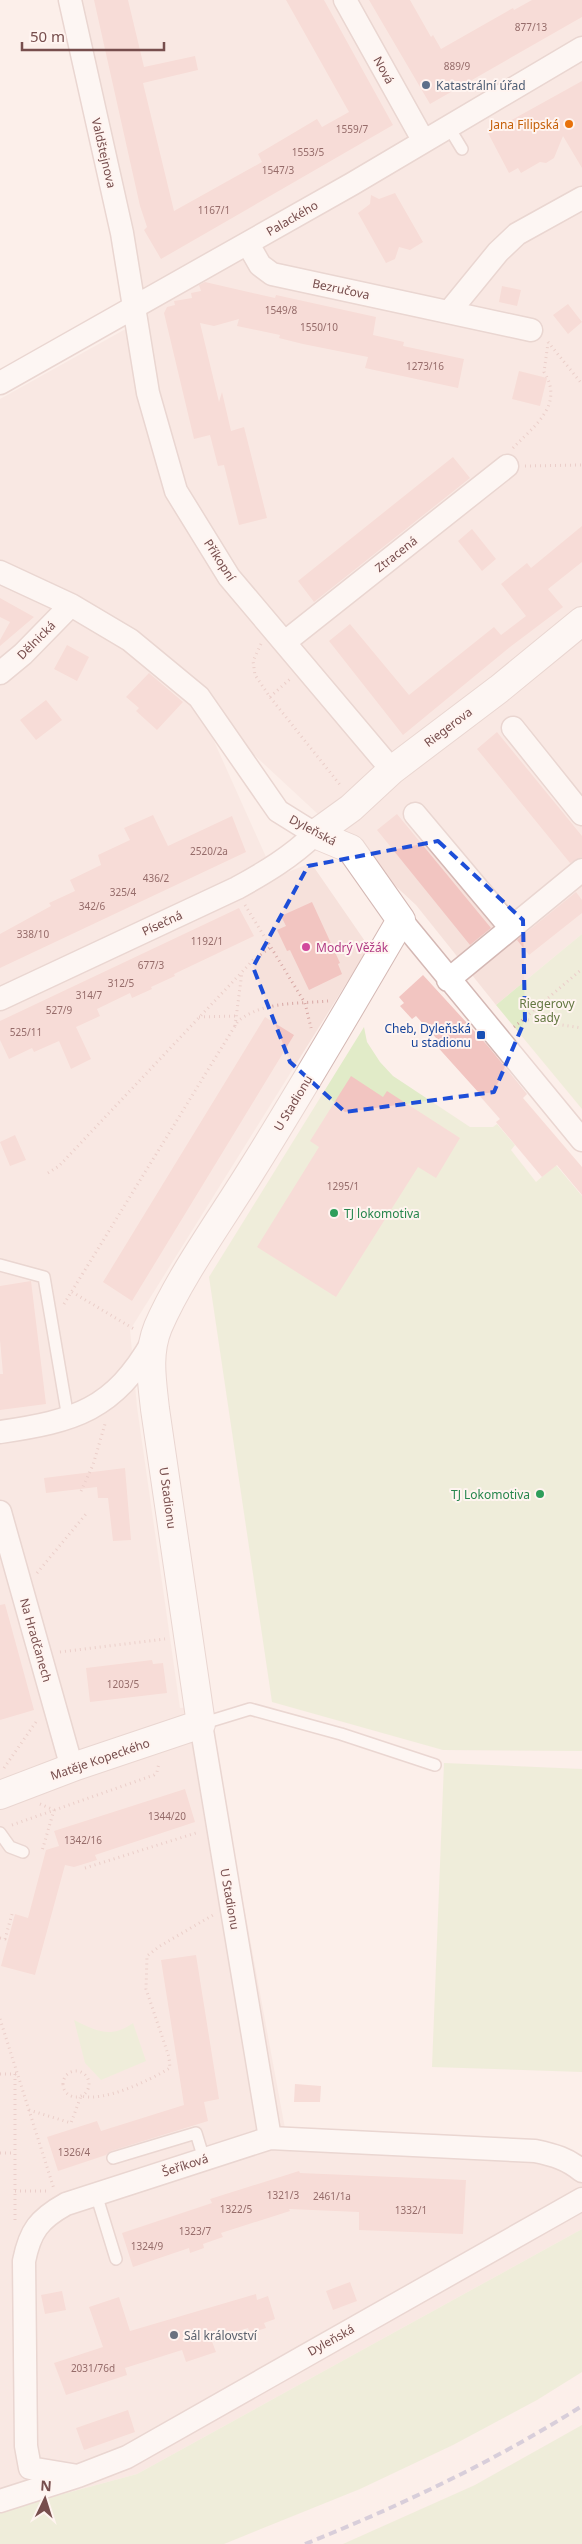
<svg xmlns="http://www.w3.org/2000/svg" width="582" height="2544" viewBox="0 0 582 2544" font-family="'Noto Sans',sans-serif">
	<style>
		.residential { fill: #f6e1db }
		.green { fill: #e1ebc8 }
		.building { fill: #f2c5c1 }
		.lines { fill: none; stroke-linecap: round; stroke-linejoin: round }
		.service-casing { stroke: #d4b8b4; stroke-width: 14 }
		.minor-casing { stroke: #d4b8b4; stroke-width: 25 }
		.tertiary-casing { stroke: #d4b8b4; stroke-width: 30 }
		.path { stroke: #d7a7a4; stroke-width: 3; stroke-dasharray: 1 4; stroke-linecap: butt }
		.service { stroke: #fff; stroke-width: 11 }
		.minor { stroke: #fff; stroke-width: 22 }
		.tertiary { stroke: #fff; stroke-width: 28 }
		.rail { stroke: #aea7c7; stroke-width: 4; stroke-dasharray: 8 5; stroke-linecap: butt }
		.marked { fill: none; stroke: #1d4ed8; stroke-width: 4; stroke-dasharray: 10 6; stroke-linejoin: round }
		.service-dot { fill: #5c6f8a; stroke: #fff4f0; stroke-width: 2 }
		.food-dot { fill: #e8710a; stroke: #fff4f0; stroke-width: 2 }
		.hotel-dot { fill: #d1479c; stroke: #fff4f0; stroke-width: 2 }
		.transit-dot { fill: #1a4fb4; stroke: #fff4f0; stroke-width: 2 }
		.leisure-dot { fill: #2e9e5b; stroke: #fff4f0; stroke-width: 2 }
		.worship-dot { fill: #6b7280; stroke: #fff4f0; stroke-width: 2 }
		.labels { text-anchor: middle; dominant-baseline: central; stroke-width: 4; stroke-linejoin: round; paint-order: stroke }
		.number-label { font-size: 10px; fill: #966c6a }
		.street-label { font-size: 12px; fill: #774e4d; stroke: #fff4f0 }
		.service-label { font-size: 12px; fill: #4e5e75; stroke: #fff4f0; text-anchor: start }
		.food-label { font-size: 12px; fill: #c56008; stroke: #fff4f0; text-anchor: end }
		.hotel-label { font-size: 12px; fill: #b23c85; stroke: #fff4f0; text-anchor: start }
		.park-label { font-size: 12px; fill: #637741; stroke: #fff4f0 }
		.transit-label { font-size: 12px; fill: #164399; stroke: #fff4f0; text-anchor: end }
		.leisure-label { font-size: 12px; fill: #27864d; stroke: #fff4f0; text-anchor: start }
		.worship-label { font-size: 12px; fill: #5b616d; stroke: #fff4f0; text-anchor: start }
	</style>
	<rect width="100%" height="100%" fill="#fcefea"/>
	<path class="residential" d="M59,0H582V934L496,1005L416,905L196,701L275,877L311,863L369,947L130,1330L137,1407L180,1708L207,1706L286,2134L545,2156L577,2177L582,2184V2229L137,2474L0,2511V399L131,326Z"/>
	<path class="green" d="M582,934V1109L496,1005Z
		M364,1027L367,1042L380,1062L393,1076L470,1127H493L497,1124L515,1145L511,1150L536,1182L556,1165L582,1196V1751L443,1750L272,1702L209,1277Z
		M444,1763L582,1769V2072L432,2067Z
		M74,2020C97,2031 110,2039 133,2023L146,2061L101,2080L85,2063Z
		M582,2229V2372L537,2400L453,2445L360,2489L224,2544H0V2511L137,2474Z
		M582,2425V2544H343L475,2485Z"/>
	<path class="building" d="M94,0H128L144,67L195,56L198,70L143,83L174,211L262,162L258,154L317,119L322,127L349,112L286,0H324L393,125L161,259L144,230L147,227L140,206Z
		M369,0H410L431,37L433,35L441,49L513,8L514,10L532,0H582V17L430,104Z
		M582,81V168L563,136L554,158L546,163L540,162L521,173L518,168L509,173L488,133Z
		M395,193L423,242L410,250L399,247L395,259L386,263L358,213L370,204L371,195L379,199Z
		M205,282L275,298L276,295L376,317L373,335L404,342L403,346L464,359L458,388L365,368L368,357L303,344L279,338L280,335L237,326L239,319L214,326L200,323L219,402L222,392L231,431L244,427L267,518L239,525L224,465L218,466L210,435L194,439L164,313L167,307L175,305L174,301L192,298L191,293L201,291L199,285Z
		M502,286L521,290L517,306L499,302Z
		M568,304L582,322L568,334L553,315Z
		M519,371L547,378L540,406L512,399Z
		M453,457L470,478L314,602L298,581Z
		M582,526V562L548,589L563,607L510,647L403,735L329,641L350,624L409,695L494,627L501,635L526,616L501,584L527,563L531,568Z
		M472,529L496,559L482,571L458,541Z
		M0,598L34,617L0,646V640L10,622L0,617Z
		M67,645L89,657L77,681L54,669Z
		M149,673L183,702L157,730L136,711L139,708L126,697Z
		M46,700L62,720L36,740L20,720Z
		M497,732L582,836V857L570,863L477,749Z
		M397,814L491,928L470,945L377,830Z
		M153,815L168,846L232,816L246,852L0,968V934L51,906L49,903L75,891L70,880L101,865L98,855L130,840L124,828Z
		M576,892L582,900V913L529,955L517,940Z
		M312,902L340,963L338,964L342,974L309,990L290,950L287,951L277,930L286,926L281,916Z
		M239,908L254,936L174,974L175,976L151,987L152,989L132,998L130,993L97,1009L100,1016L76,1027L91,1059L71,1069L59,1041L34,1052L32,1048L9,1059L0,1040V1021Z
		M423,975L488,1046L527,1094L523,1098L582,1167V1195L557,1165L542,1177L496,1122L500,1119L478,1094L479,1093L434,1043L437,1039L416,1016L412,1019L400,1006L404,1003L399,997Z
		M265,1017L294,1035L132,1301L103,1282Z
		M351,1076L383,1097L387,1091L460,1138L436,1178L418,1167L336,1297L257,1247L319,1147L310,1141Z
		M15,1135L26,1160L10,1166L0,1142Z
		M31,1281L46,1404L0,1410V1374H3L0,1340V1286Z
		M125,1468L131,1540L113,1541L108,1498H98L97,1487L46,1493L44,1478Z
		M5,1604L34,1710L0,1720V1605Z
		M152,1660L153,1664L163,1663L167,1693L90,1702L86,1668Z
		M185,1789L195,1822L95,1855L97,1860L74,1867L65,1865L35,1975L1,1966L15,1914L28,1918L46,1850L59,1846L54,1831Z
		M196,1955L219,2099L204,2102L208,2121L111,2151L106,2155L58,2171L47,2137L97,2121L101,2131L184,2105L161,1960Z
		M295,2084L321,2086L320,2102H294Z
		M299,2171L300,2173L466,2180L463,2234L359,2230V2212L289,2209L290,2211L221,2233L223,2237L203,2244L204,2248L190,2253L189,2248L133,2267L122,2233L212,2203L210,2199Z
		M350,2282L357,2301L333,2310L326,2291Z
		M62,2291L66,2310L45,2314L41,2295Z
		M256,2294L257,2300L268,2296L275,2319L264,2323L266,2328L250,2333L248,2328L211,2339L216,2352L186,2362L182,2350L125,2368L127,2375L66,2395L54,2363L103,2347L89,2307L119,2297L130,2331Z
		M128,2410L135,2432L84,2450L76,2428Z"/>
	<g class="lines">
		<defs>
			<path id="service" d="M448,126L462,149
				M0,1265L44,1277L68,1418
				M201,1724L250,1709L341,1734L435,1765
				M0,1833L10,1847L23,1852
				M113,2158L196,2133L204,2159
				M96,2194L116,2259"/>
			<path id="minor" d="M70,0L122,233L148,393L176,491L229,577L392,770
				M345,0L423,140
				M248,244L260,265L272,274L531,330
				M449,312L498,252L517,234L582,198
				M0,383L352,184L582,48
				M0,572L71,605L130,640L199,697L278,811L315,834C291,857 266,872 237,888L0,999
				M285,642L507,466
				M0,673L23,654L71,605
				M513,728L582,814
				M415,814L510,927
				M401,920L582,1140
				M448,980L582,870
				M0,1432C75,1421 114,1410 153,1341
				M0,1512L72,1768
				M201,1724L270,2138
				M78,2476L30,2468L26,2446L24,2261C30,2231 39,2219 66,2204L270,2138L535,2151C554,2155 568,2159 582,2171
				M0,2501L78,2476L127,2457L582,2199"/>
			<path id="tertiary" d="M315,834L351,808L392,770L499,689L582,621
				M0,1795L76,1766L201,1724L155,1409C152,1381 147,1354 158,1327C180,1276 222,1218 251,1171C303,1088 352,1004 401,920L351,849L315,834"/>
		</defs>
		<use href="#service" class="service-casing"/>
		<use href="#minor" class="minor-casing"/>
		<use href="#tertiary" class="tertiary-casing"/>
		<path class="path" d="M548,342L582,384
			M513,448C533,427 565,405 544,372L548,343
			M525,466L582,465
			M261,644L253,661L255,675L270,697L341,786
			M270,697L290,679
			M245,905L305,1003L311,1028
			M199,1017L236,1016
			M523,1019L582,1028
			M235,1026L242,972L253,960L271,947
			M514,1027L582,969
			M48,1173L59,1166L242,972
			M72,1292L134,1329
			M64,1304L238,1021C264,1001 297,1004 328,1001
			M81,1491L93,1465L105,1424
			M37,1573L86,1514
			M60,1652L165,1639
			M4,1768L38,1719
			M40,1804L54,1810L42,1851
			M12,1825L154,1775L157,1772L159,1763
			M85,1868L199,1832
			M0,1938L5,1939L12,1914
			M0,2019L54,2189
			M63 2084a13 13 0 1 1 26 0a13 13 0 1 1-26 0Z
			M0,2074H17
			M15,2074V2223
			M29,2110L71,2123L81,2096C105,2102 148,2081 170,2068L169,2057L146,1989L147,1956L160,1946L213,1915
			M0,2153H15
			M15,2191H47"/>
		<use href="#service" class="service"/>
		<use href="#minor" class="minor"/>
		<use href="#tertiary" class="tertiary"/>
		<path class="rail" d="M305,2544C400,2506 495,2461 582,2406"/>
	</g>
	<path d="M0 0H582V2544H0ZM438,841L523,920L525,1020L494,1092L345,1112L290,1062L253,967L308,866Z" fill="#fcefea" fill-opacity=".55" fill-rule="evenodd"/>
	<path class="marked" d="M438,841L523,920L525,1020L494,1092L345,1112L290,1062L253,967L308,866Z"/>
	<circle class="service-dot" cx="426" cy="85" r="5"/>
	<circle class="food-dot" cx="569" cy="124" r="5"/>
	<circle class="hotel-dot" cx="306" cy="947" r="5"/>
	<rect class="transit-dot" x="476" y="1030" width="10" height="10" rx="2.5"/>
	<g class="leisure-dot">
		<circle cx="334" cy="1213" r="5"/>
		<circle cx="540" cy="1494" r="5"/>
	</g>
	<circle class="worship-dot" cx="174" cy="2335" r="5"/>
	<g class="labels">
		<g class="number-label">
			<text x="531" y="27">877/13</text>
			<text x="457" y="66">889/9</text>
			<text x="352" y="129">1559/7</text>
			<text x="308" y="152">1553/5</text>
			<text x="278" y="170">1547/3</text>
			<text x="214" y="210">1167/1</text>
			<text x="281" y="310">1549/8</text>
			<text x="319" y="327">1550/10</text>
			<text x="425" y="366">1273/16</text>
			<text x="209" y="851">2520/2a</text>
			<text x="156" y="878">436/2</text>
			<text x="123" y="892">325/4</text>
			<text x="92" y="906">342/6</text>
			<text x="33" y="934">338/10</text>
			<text x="207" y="941">1192/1</text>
			<text x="151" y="965">677/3</text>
			<text x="121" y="983">312/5</text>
			<text x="89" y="995">314/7</text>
			<text x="59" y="1010">527/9</text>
			<text x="26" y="1032">525/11</text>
			<text x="343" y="1186">1295/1</text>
			<text x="123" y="1684">1203/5</text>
			<text x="167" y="1816">1344/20</text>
			<text x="83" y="1840">1342/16</text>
			<text x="74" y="2152">1326/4</text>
			<text x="283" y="2195">1321/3</text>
			<text x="332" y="2196">2461/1a</text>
			<text x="236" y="2209">1322/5</text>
			<text x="411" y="2210">1332/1</text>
			<text x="195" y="2231">1323/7</text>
			<text x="147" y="2246">1324/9</text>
			<text x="93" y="2368">2031/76d</text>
		</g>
		<g class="street-label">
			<text transform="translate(384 70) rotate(61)">Nová</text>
			<text transform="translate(104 153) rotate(77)">Valdštejnova</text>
			<text transform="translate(292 218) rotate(-30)">Palackého</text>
			<text transform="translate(341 289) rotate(12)">Bezručova</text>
			<text transform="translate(396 554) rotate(-38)">Ztracená</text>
			<text transform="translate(220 560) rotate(57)">Příkopní</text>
			<text transform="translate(36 640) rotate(-45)">Dělnická</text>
			<text transform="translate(448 727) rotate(-37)">Riegerova</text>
			<text transform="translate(313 830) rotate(28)">Dyleňská</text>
			<text transform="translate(162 923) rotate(-25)">Písečná</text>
			<text transform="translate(293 1103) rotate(-59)">U Stadionu</text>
			<text transform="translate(168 1498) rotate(82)">U Stadionu</text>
			<text transform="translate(36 1640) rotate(74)">Na Hradčanech</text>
			<text transform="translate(100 1759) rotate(-19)">Matěje Kopeckého</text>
			<text transform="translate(230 1899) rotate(80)">U Stadionu</text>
			<text transform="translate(185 2165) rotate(-18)">Šeříková</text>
			<text transform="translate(331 2340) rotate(-29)">Dyleňská</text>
		</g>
		<g class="service-label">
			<text x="436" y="85">Katastrální úřad</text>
		</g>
		<g class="food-label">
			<text x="559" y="124">Jana Filipská</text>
		</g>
		<g class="hotel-label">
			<text x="316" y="947">Modrý Věžák</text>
		</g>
		<g class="park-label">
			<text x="547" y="1003">Riegerovy<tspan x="547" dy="14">sady</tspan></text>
		</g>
		<g class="transit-label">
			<text x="471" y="1028">Cheb, Dyleňská<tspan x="471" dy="14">u stadionu</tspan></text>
		</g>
		<g class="leisure-label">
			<text x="344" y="1213">TJ lokomotiva</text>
			<text x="530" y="1494" text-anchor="end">TJ Lokomotiva</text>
		</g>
		<g class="worship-label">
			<text x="184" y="2335">Sál království</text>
		</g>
	</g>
	<g transform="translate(45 2499) rotate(4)" stroke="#fff4f0" stroke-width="4" paint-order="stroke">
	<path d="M0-4L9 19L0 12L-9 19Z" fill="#774e4d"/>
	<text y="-8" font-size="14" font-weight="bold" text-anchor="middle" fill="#774e4d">N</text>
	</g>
	<path d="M22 42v8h142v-8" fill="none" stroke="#774e4d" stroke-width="2.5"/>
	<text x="30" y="42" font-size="15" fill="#774e4d" stroke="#fff4f0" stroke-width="4" paint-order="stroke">50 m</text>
</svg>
